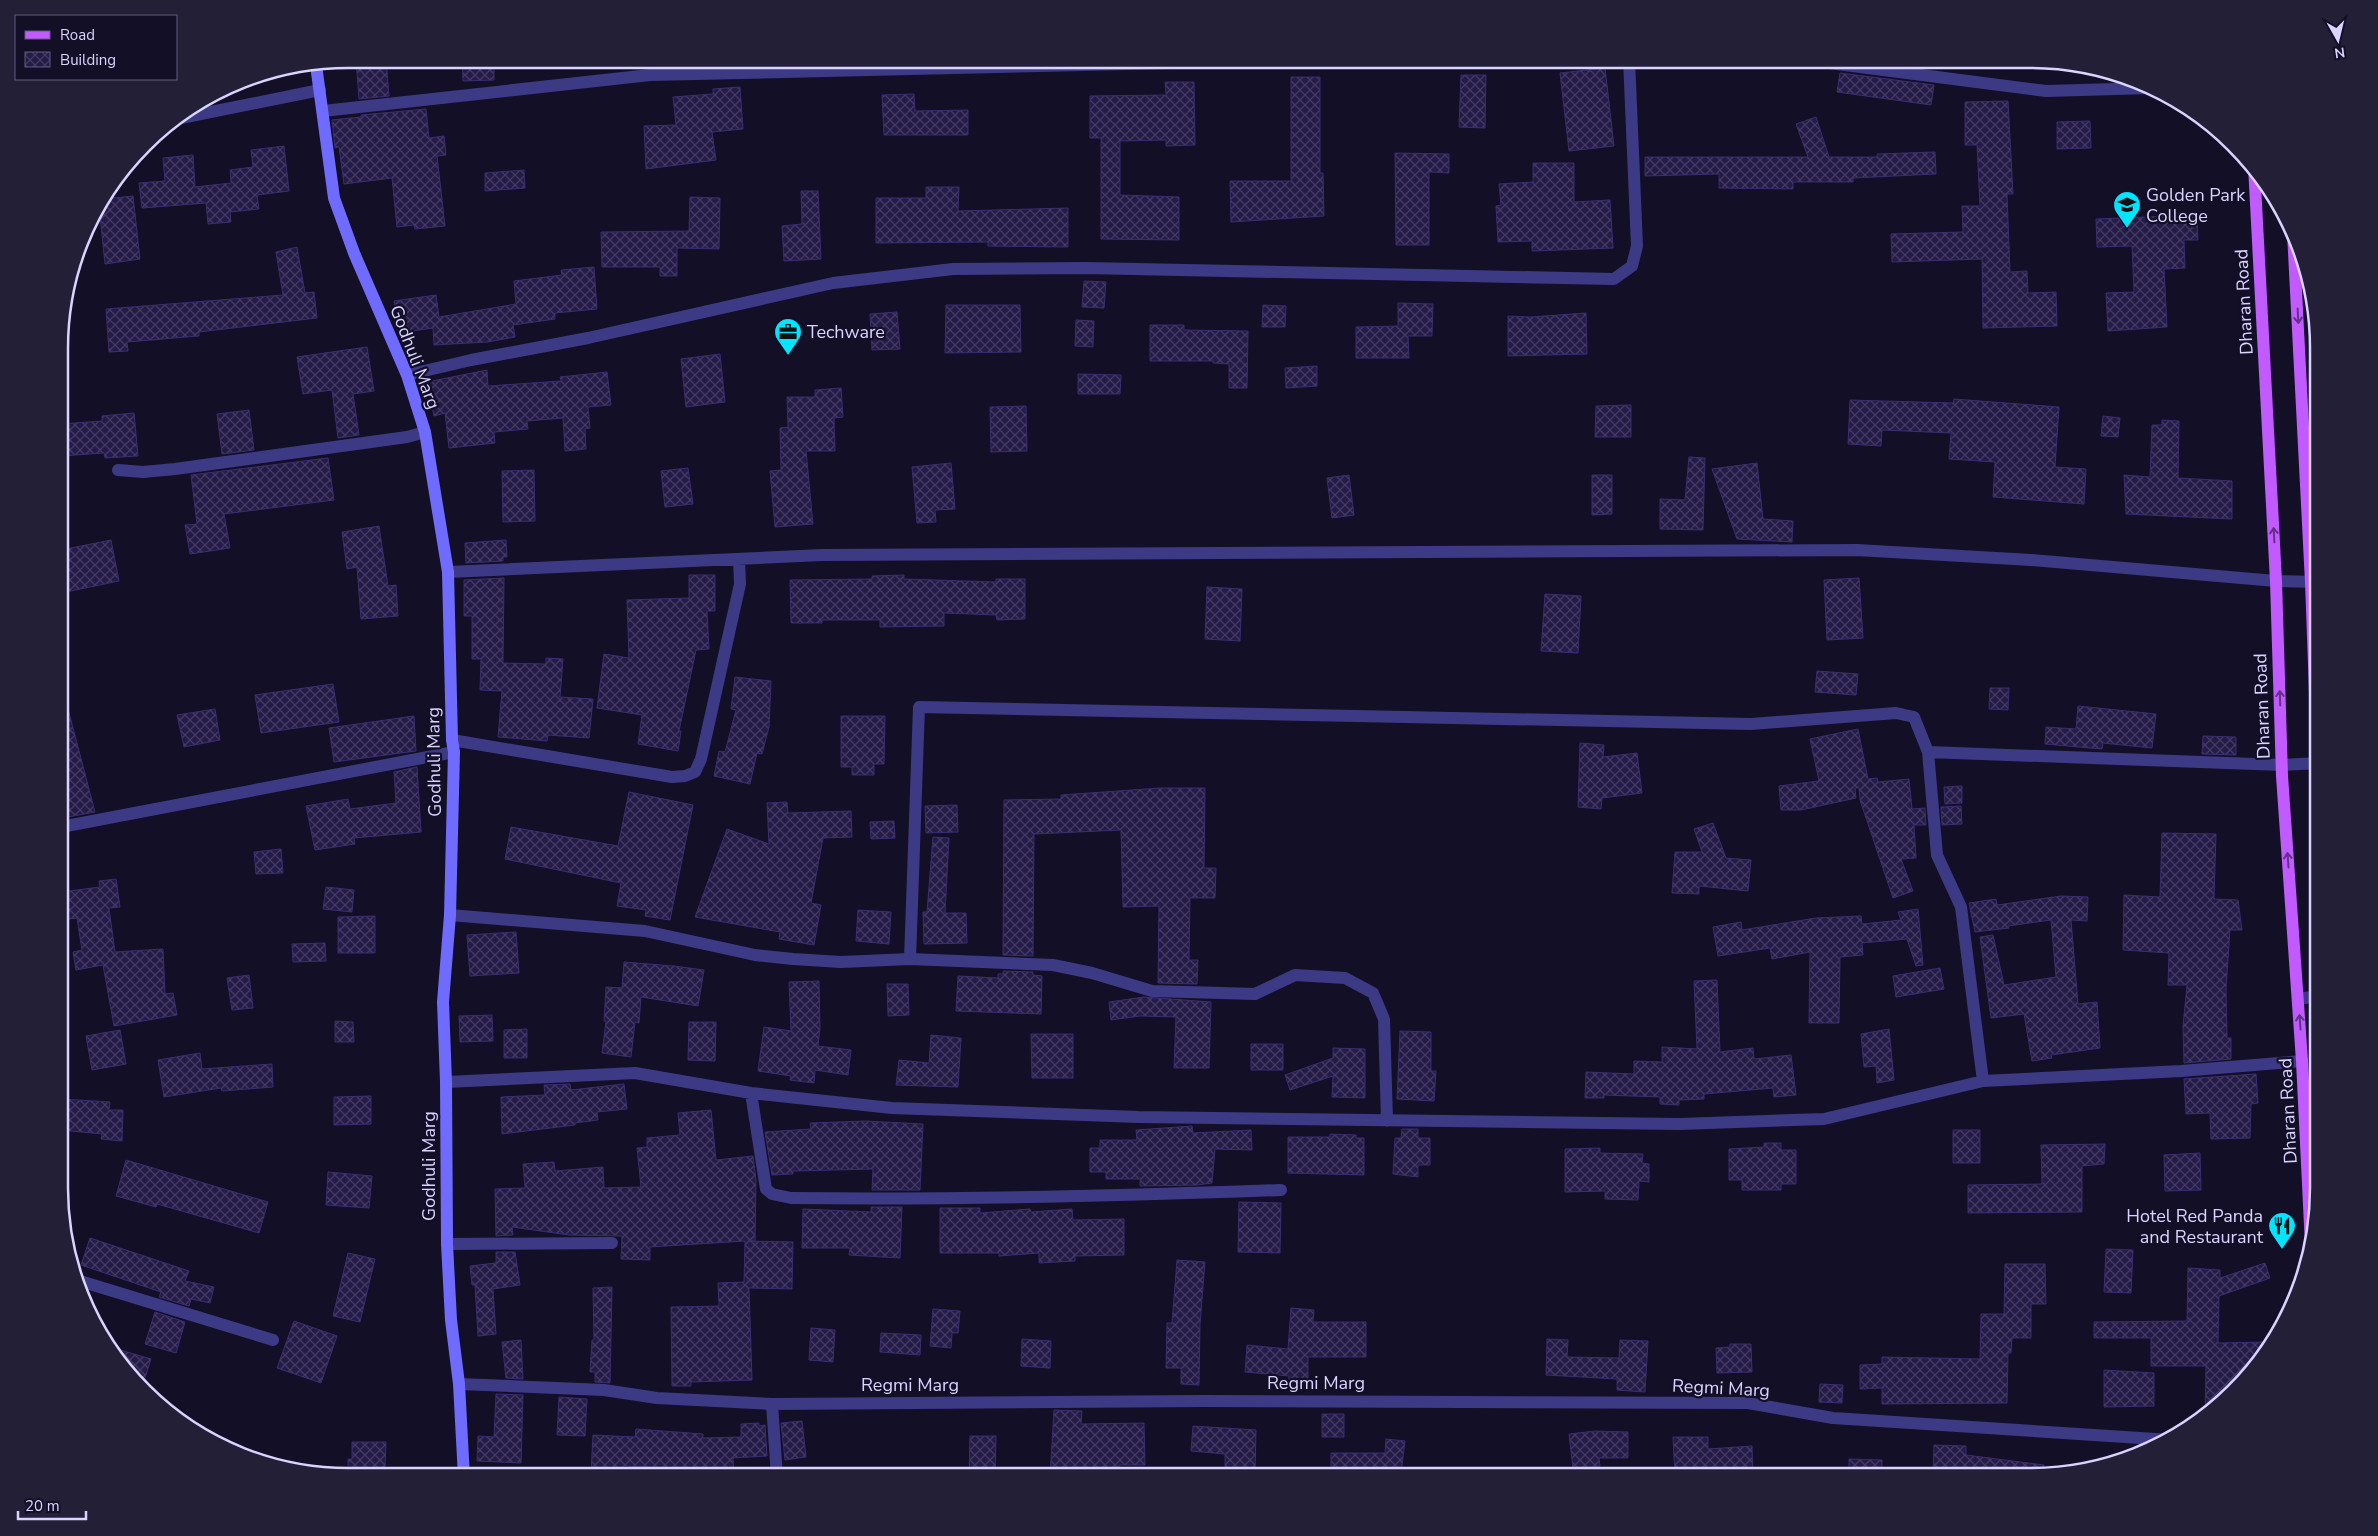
<svg xmlns="http://www.w3.org/2000/svg" width="2378" height="1536" viewBox="0 0 2378 1536" font-family="'Nunito Sans',sans-serif">
	<style>
		.building { fill: url(#building-cross-hatch); stroke: #3b2d73 }
		.lines { fill: none; stroke-linecap: round; stroke-linejoin: round }
		.street { stroke: #3d3a85; stroke-width: 12 }
		.secondary { stroke: #6f6bff; stroke-width: 12 }
		.primary { stroke: #c25bff; stroke-width: 12 }
		.oneway { stroke: #623188 }
		.labels { text-anchor: middle; dominant-baseline: central; stroke-width: 4.5; stroke-linejoin: round; paint-order: stroke }
		.poi-label { font-size: 18px; fill: #d9d4ff; stroke: #130f26; text-anchor: start }
		.street-label { font-size: 18px; fill: #d9d4ff; stroke: #130f26 }
		.rim { fill: none; stroke: #d9d4ff; stroke-width: 2.5 }
	</style>
	<defs>
		<pattern id="building-cross-hatch" width="8" height="8" patternUnits="userSpaceOnUse" patternTransform="scale(1.25)"><rect width="8" height="8" fill="#241b47"/><path d="M0 0l8 8M0 8l8-8" fill="none" stroke="#433b63"/></pattern>
	</defs>
	<rect width="100%" height="100%" fill="#130f26"/>
	<path class="building" d="M356,59H386L389,96L359,99Z
		M462,59H494V80L463,81Z
		M1860,59H1935L1934,68Z
		M1605,68L1614,146L1569,151L1560,73Z
		M1840,73L1934,85L1931,105L1837,92Z
		M1461,75H1486L1485,128L1459,127Z
		M1291,77H1320V173H1323L1324,216L1231,222L1230,181H1291Z
		M1165,82H1194L1195,145L1166,146V140L1120,141V195L1179,197V240L1101,239V138H1090V96L1166,95Z
		M740,87L743,129L712,132L716,160L646,169L644,126L676,125L673,97L713,94V89Z
		M914,94L915,111L968,110V135H884L882,95Z
		M2008,101L2013,194H2007L2010,272L2027,271L2028,293L2056,292L2057,326L1983,328L1982,259L1892,262L1891,234L1963,232L1962,206H1980L1977,145H1965V102Z
		M426,109L429,138L444,136L446,155L437,156L445,226L415,229L414,225L397,227L392,178L344,184L339,147L335,148L332,120L361,117V115Z
		M1816,117L1829,157H1877V154L1935,152L1936,174L1853,178V182H1793V189L1719,188V174L1645,176V157H1808L1796,124Z
		M2090,121L2091,148L2057,149V122Z
		M284,146L289,191L257,195L259,209L230,212L231,222L208,224L206,203L142,208L139,183L165,181L163,158L193,155L195,187L231,183L230,170L253,167L251,150Z
		M1395,153L1449,154V173L1429,172V245H1396Z
		M1533,163H1574V202L1610,200L1613,248L1532,251V241L1498,242L1496,206L1501,205L1499,184L1533,182Z
		M524,170L525,188L485,191V173Z
		M926,187H959L958,211L1068,208V247L988,246V242L876,243V198H926Z
		M801,191H818L821,259L784,261L782,226L802,224Z
		M133,196L140,259L105,264L99,206L104,199Z
		M690,197L720,198L719,249L677,248V276H660V267H602L601,232L689,231Z
		M2197,215L2198,240H2184L2185,268L2164,269L2167,327L2108,331L2106,293L2134,292L2132,246L2097,247L2096,219Z
		M297,247L305,293L314,292L317,318L199,332V336L127,342L128,351L109,352L106,309L283,295L276,252Z
		M594,267L597,309L555,313V319L513,325L515,337L488,342L434,345L433,328L399,333L394,301L436,295L439,317L516,304L514,281L562,275L561,270Z
		M1084,281L1106,282L1104,308L1082,307Z
		M1398,303L1433,304L1432,336H1408L1409,358H1356V327L1398,326Z
		M946,305H1020L1021,352L945,353Z
		M1263,305L1286,306L1285,327H1262Z
		M897,312L900,349L872,350L870,314Z
		M1586,313L1587,354L1508,356V316L1531,317Z
		M1076,320L1094,321L1093,347L1075,346Z
		M1150,325H1184V330L1248,331L1247,388H1229V364L1213,363V361H1150Z
		M367,347L374,391L353,394L359,435L338,438L332,390L303,394L297,357Z
		M720,354L725,402L686,407L681,359Z
		M1317,366V386L1286,388L1285,368Z
		M487,370L488,386L561,381L560,377L607,372L611,405L588,407L590,428L585,429L586,449L565,451L563,418L527,421L528,429L494,432L495,443L449,448L445,413L434,416L427,382Z
		M1078,374L1121,375L1120,394H1078Z
		M841,388L843,417L834,418L835,451H806L813,524L775,527L770,471L781,470L780,428L788,427L787,397H815V390Z
		M1954,399L2059,407L2055,467L2086,469L2084,504L1993,497L1995,462L1949,459L1951,433L1882,430L1881,446L1848,444L1850,400L1953,403Z
		M1631,405V437H1595L1596,406Z
		M1026,406L1027,451L991,452L990,407Z
		M249,410L254,450L222,454L217,414Z
		M134,413L138,456L105,458L104,453L61,456V424L102,421V416Z
		M2103,416L2120,418L2118,437L2101,436Z
		M2162,420L2179,421L2178,478L2232,481V519L2126,514L2124,475L2150,477L2152,425H2162Z
		M1689,457L1705,458L1703,530L1660,529V499L1685,500Z
		M328,458L334,500L224,514L230,548L190,554L185,525L197,524L191,475Z
		M951,463L955,509L935,510L936,522L917,523L912,467Z
		M1757,463L1763,519L1793,521L1792,542L1737,539L1712,469Z
		M688,468L693,504L665,507L661,471Z
		M534,470L535,521L503,522L502,471Z
		M1349,475L1354,515L1332,518L1327,478Z
		M1592,475H1612V514L1592,515Z
		M379,526L388,586L396,585L398,616L361,619L357,567L347,569L342,532Z
		M111,540L119,581L61,593V550Z
		M506,540L507,557H503V561L466,563L465,543Z
		M689,575H715V611H707L709,649L696,650L679,731H681L678,751L638,744L642,715L597,708L604,654L629,658L627,600L689,598Z
		M904,575V579L996,582V579H1025V619L997,620L996,615L944,613V626L880,627V620H822V623H791L790,580L872,579V576Z
		M504,578L503,663L546,664V658L563,659L560,697L593,699L589,738L548,735L547,741L498,737L502,691L480,690L481,659H472V616H464V580Z
		M1859,578L1863,638L1827,640L1824,580Z
		M1207,587L1242,589L1240,641L1205,639Z
		M1545,594L1581,596L1578,653L1541,651Z
		M1817,671L1858,674L1856,695L1815,692Z
		M735,677L771,681L769,727L762,754L757,753L750,784L714,776L719,751L725,752L736,710L731,709Z
		M333,684L339,722L261,733L255,695Z
		M1990,688H2009L2008,710L1989,709Z
		M67,705L95,812L68,817L61,793V706Z
		M2078,706L2156,714L2152,748L2103,743L2102,749L2045,744L2046,727L2076,729Z
		M215,709L220,740L184,747L177,715Z
		M414,716L416,751L334,762L329,728Z
		M841,716H885L884,764H874V775H852V767H841Z
		M1858,729L1868,779L1877,778L1878,782L1909,779L1912,809L1925,808L1926,825H1914L1916,858L1901,859L1913,891L1893,898L1860,800L1859,788H1855L1856,798L1801,810H1781L1779,786L1819,781L1810,739Z
		M2203,736L2236,737V755L2202,754Z
		M1580,743L1604,745L1603,757L1637,753L1642,793L1602,798L1601,809L1578,807Z
		M417,767L421,832L354,838L355,844L315,850L306,806L348,799L350,809L396,803L394,772Z
		M1962,786V803L1945,804L1944,787Z
		M1160,788H1205L1204,868H1216L1215,898H1190L1189,960H1198L1197,984L1158,983L1159,906L1123,907L1121,830L1034,834L1033,956L1003,955L1004,800L1061,799V795Z
		M629,792L693,805L670,920L645,916L646,910L617,906L621,883L505,859L511,827L618,846Z
		M787,802L788,813L851,811L852,837L823,838L811,903L821,905L814,945L779,939L780,932L695,917L727,829L769,844L767,803Z
		M957,805L958,832L926,833L925,806Z
		M1961,806L1962,824L1942,825L1941,807Z
		M894,821L895,838L871,839L870,822Z
		M1713,823L1726,858L1751,860L1748,891L1699,886V894L1672,893L1675,852H1702L1694,829Z
		M2162,833L2216,834L2214,899L2238,900L2242,930H2230L2226,988L2227,1038H2231V1059L2184,1063L2183,1026L2187,985H2168L2169,953L2123,950L2124,895L2160,897Z
		M933,837L949,838L945,913H966L967,943L924,944L923,912H927Z
		M281,849L283,873L256,874L254,852Z
		M116,879L120,907L109,908L115,952L163,949L165,994L173,993L177,1015L114,1026L103,965L76,970L73,952L82,950L77,918L61,920V892L100,887L99,881Z
		M326,887L354,890L352,912L323,909Z
		M2061,896L2088,897L2087,921L2071,920L2078,1004L2097,1002L2100,1048L2051,1055L2052,1058L2032,1061L2024,1014L1991,1018L1980,937L1993,935L2004,985L2056,977L2051,920L2008,926L2009,928L1975,932L1969,903L1996,899L1997,905Z
		M1918,909L1923,965L1916,966L1907,939L1862,943L1863,955L1840,957L1839,1023H1809L1810,952L1772,959L1770,948L1718,956L1713,927L1741,922L1742,930L1816,918L1861,916L1862,924L1901,920L1898,912Z
		M858,910L891,912L889,944L856,941Z
		M375,916V953H338V917Z
		M516,932L519,973L470,976L467,935Z
		M325,943L326,961L293,962L292,944Z
		M624,962L674,966L704,970L698,1006L641,997L639,1023L635,1022L631,1057L602,1053L606,1021H604L606,987L622,988Z
		M1940,968L1944,989L1896,997L1893,976Z
		M1003,971L1033,972V975L1042,976L1041,1014L956,1011L958,976L998,978V974H1003Z
		M249,975L253,1008L232,1010L227,978Z
		M1717,980L1720,1052L1753,1048L1754,1059L1791,1055L1796,1095L1774,1097L1773,1088L1704,1094V1099L1679,1100V1105L1660,1104V1097L1604,1095V1098H1585L1586,1072L1634,1074V1061L1662,1062V1047L1697,1049L1694,981Z
		M819,981L820,1028L818,1046L851,1050L848,1075L815,1070L814,1083L790,1080L791,1076L758,1071L764,1027L791,1031L789,982Z
		M887,984H908L909,1015L888,1016Z
		M1144,997L1211,1002L1209,1068H1174L1176,1017L1140,1016L1111,1020L1109,1002Z
		M492,1015L493,1041L460,1042L459,1016Z
		M335,1021L353,1022L354,1042H335Z
		M689,1022H716L715,1061L688,1060Z
		M527,1029V1058H504V1030Z
		M1889,1029L1894,1080L1877,1083L1876,1066L1864,1067L1861,1034Z
		M120,1030L126,1064L92,1070L86,1036Z
		M1400,1031L1431,1032V1071H1436L1434,1101L1397,1099Z
		M1031,1034H1073V1078H1032Z
		M931,1035L961,1038L958,1087L896,1085L899,1060L929,1063Z
		M1251,1044H1283V1070H1251Z
		M1333,1048L1365,1049V1098L1332,1097L1333,1076L1290,1090L1285,1075L1333,1058Z
		M200,1053L202,1069L272,1064L273,1087L222,1091L221,1088L164,1097L158,1060Z
		M2256,1074L2258,1103L2251,1104L2250,1138L2211,1139L2210,1113L2186,1114L2184,1079Z
		M570,1084L571,1090L624,1084L627,1109L597,1112L598,1120L575,1123V1125L502,1134L501,1097L545,1095L544,1085Z
		M371,1096V1124L334,1125V1097Z
		M61,1099L110,1102L109,1110H123L122,1141L101,1139L102,1134L61,1130Z
		M711,1110L716,1160L753,1156L756,1180L755,1241H748L793,1242L792,1289L749,1288L752,1380L691,1382V1386H672L671,1307L719,1306L718,1283L744,1282L745,1241L650,1247V1260L621,1259L622,1236L569,1235L512,1227L513,1235L496,1236L495,1189L525,1188L523,1164L554,1162L555,1171L603,1167L604,1188L641,1187L637,1148L647,1147V1138L680,1135L678,1113Z
		M865,1121L923,1124L920,1190H872L873,1169L793,1171V1174L772,1175L765,1132L811,1129L810,1123Z
		M1192,1126L1193,1133L1251,1130L1252,1150L1215,1149L1212,1183L1197,1185L1140,1186V1179H1106V1172H1090V1148H1100V1140H1137L1136,1130Z
		M1402,1129H1418V1138H1430V1165H1418V1177L1393,1174L1395,1138H1401Z
		M1953,1130H1980V1163H1953Z
		M1330,1134L1356,1135V1138H1364V1175L1288,1173V1137H1330Z
		M1764,1143H1781V1150H1796V1184H1781V1190H1742V1180H1729V1149L1764,1147Z
		M2105,1144L2104,1164L2082,1166V1212L1968,1213V1185L2042,1184L2041,1145Z
		M1600,1148V1153L1643,1154L1642,1163L1649,1164V1182L1639,1181L1638,1200L1605,1199V1191L1565,1192V1149Z
		M2200,1153L2201,1190L2165,1191L2164,1155Z
		M126,1160L268,1202L259,1233L157,1204L156,1207L116,1196Z
		M328,1172L372,1176L369,1208L326,1205Z
		M1239,1202L1281,1203L1280,1253L1238,1252Z
		M871,1207H902L900,1258L849,1255L850,1248H802L803,1209L871,1212Z
		M940,1208H980V1213L1030,1209L1031,1212L1072,1209L1073,1220L1124,1219V1255L1075,1256V1261L1039,1263V1253L999,1256V1253H940Z
		M90,1238L189,1271L185,1281L214,1287L210,1303L191,1299L189,1306L159,1297L161,1292L81,1265Z
		M2106,1249L2133,1250L2131,1293L2104,1292Z
		M496,1252H515L520,1285L493,1289L496,1334L478,1336L475,1285H472L470,1266L496,1263Z
		M348,1253L375,1259L360,1322L333,1316Z
		M1177,1260L1205,1262L1200,1324L1199,1385L1181,1384V1368H1166L1167,1323H1172Z
		M2265,1263L2270,1278L2219,1296L2218,1343L2266,1342V1354L2221,1405L2205,1417L2206,1366H2151V1338H2094V1322L2187,1321L2188,1268L2220,1270V1278Z
		M2005,1264H2045L2046,1304H2031V1338H2012L2011,1353H2008L2007,1403L1882,1404V1388L1860,1389V1365L1882,1364V1357L1980,1359L1981,1314H2004Z
		M612,1287L610,1383L595,1382V1372H590L592,1340H594L593,1288Z
		M1291,1308L1314,1310L1313,1322H1366V1357H1308V1382H1289V1376L1245,1372L1247,1345L1288,1349Z
		M933,1309L960,1311L958,1333H952L951,1348L930,1346Z
		M155,1312L185,1322L176,1353L145,1344Z
		M294,1321L337,1336L321,1383L277,1368Z
		M811,1328L835,1330L833,1362L809,1360Z
		M881,1333L921,1335L920,1355L880,1352Z
		M1022,1339L1051,1341L1050,1368L1021,1366Z
		M1547,1339L1568,1340L1567,1357L1619,1358L1620,1340L1648,1341L1645,1392L1617,1390V1379L1546,1375Z
		M521,1340L523,1379L506,1378L502,1342Z
		M1730,1344H1751L1752,1372L1717,1373L1716,1348L1730,1347Z
		M107,1346L151,1359L144,1381L129,1376Z
		M2104,1370L2154,1373V1406L2104,1407Z
		M1820,1384L1843,1385L1842,1403L1819,1402Z
		M496,1394L523,1395L521,1463L477,1461L478,1436L494,1437Z
		M559,1397L587,1399L585,1436L557,1435Z
		M1054,1410L1082,1411L1081,1424L1144,1423L1145,1465H1119L1118,1477H1050Z
		M1322,1414H1344V1437H1322Z
		M802,1421L806,1457L785,1460L781,1423Z
		M759,1423V1426L765,1425L767,1456L733,1458L734,1477H672V1468L623,1466V1475L591,1473L593,1435L635,1437L636,1429L703,1434V1438L741,1437V1424Z
		M1193,1426L1256,1430L1255,1475L1225,1474V1454L1191,1451Z
		M1595,1431L1628,1432V1458H1599L1600,1466L1573,1469L1569,1434Z
		M970,1436H996L995,1477H969Z
		M1673,1437H1708V1449L1752,1446L1753,1477H1675Z
		M1386,1439L1405,1441L1401,1473L1363,1468V1477H1331V1453H1385Z
		M352,1442H386L385,1469H380V1474H368V1477H348V1459H352Z
		M1934,1445L1966,1446V1455L2044,1465L2043,1477H1933Z
		M1849,1459L1882,1460V1477H1849Z"/>
	<g class="lines">
		<path class="street" d="M1798,59L2046,91L2151,88
			M323,111L650,75L1347,59
			M176,119L320,90
			M407,375L471,360L588,338L833,283L953,269L1086,268L1614,279L1632,266L1637,246L1629,59
			M118,470L143,472L175,469L407,437L425,432
			M448,572L822,555L1857,550L2031,560L2276,581L2319,582
			M452,740L672,777L685,776L695,772L701,759L740,584L739,560
			M1928,752L2282,765L2319,763
			M61,827L454,752
			M450,915L645,931L755,955L793,959L841,962L910,959L1053,965L1092,973L1152,991L1255,994L1295,975L1345,978L1373,993L1384,1019L1387,1121
			M910,959L919,707L1751,724L1896,713L1914,717L1928,752L1937,855L1961,907L1983,1081
			M2298,999L2319,996
			M446,1082L635,1073L751,1093L892,1108L1138,1117L1679,1124L1824,1119L1983,1081L2181,1071L2302,1061
			M751,1093L766,1189L772,1194L791,1198C954,1200 1118,1196 1281,1190
			M447,1244L612,1243
			M80,1281L273,1340
			M459,1384L604,1390L657,1398L772,1404L1203,1401L1748,1403L1833,1418L2171,1440
			M772,1404L777,1477"/>
		<path class="secondary" d="M316,65L334,198L354,253L407,375L425,432L448,572L452,740L454,752L450,915L443,1002L446,1082L447,1244L451,1320L459,1384L464,1477"/>
		<path class="primary" d="M2254,166L2276,581L2282,776L2302,1061L2311,1246
			M2293,233L2311,582L2319,804"/>
	</g>
	<defs><path id="oneway-shaft" d="M-6 0H5M1.5-3L5.5 0L1.5 3" fill="none" stroke-width="1.6" stroke-linecap="round" stroke-linejoin="round" transform="scale(1.25)"/></defs>
	<g class="oneway">
		<use href="#oneway-shaft" transform="translate(2298 316) rotate(87)"/>
		<use href="#oneway-shaft" transform="translate(2274 535) rotate(-93)"/>
		<use href="#oneway-shaft" transform="translate(2280 698) rotate(-92)"/>
		<use href="#oneway-shaft" transform="translate(2288 860) rotate(-94)"/>
		<use href="#oneway-shaft" transform="translate(2300 1022) rotate(-94)"/>
	</g>
	<defs>
		<symbol id="school-pin" viewBox="-11 -11 22 30"><path d="M0 17L-7.5 6A9.5 9.5 0 1 1 7.5 6Z" fill="#00e5ff" stroke="#130f26"/><path d="M0-5L7-2L0 1L-7-2ZM-4 1L0 2.5L4 1V4Q0 6-4 4Z" fill="#111"/></symbol>
		<symbol id="office-pin" viewBox="-11 -11 22 30"><path d="M0 17L-7.5 6A9.5 9.5 0 1 1 7.5 6Z" fill="#00e5ff" stroke="#130f26"/><path d="M-6-3h4V-5.5h4V-3h4V5H-6ZM-1-4.5V-3h2v-1.5ZM-6 0V1H6V0Z" fill="#111"/></symbol>
		<symbol id="restaurant-pin" viewBox="-11 -11 22 30"><path d="M0 17L-7.5 6A9.5 9.5 0 1 1 7.5 6Z" fill="#00e5ff" stroke="#130f26"/><path d="M-5-6h1v4h1v-4h1v4h1v-4h1v5L-1.5 .5V6h-2V.5L-5-1ZM5-6V6H3V1.5H1.5Q1.5-4 5-6Z" fill="#111"/></symbol>
	</defs>
	<g fill-rule="evenodd">
		<use href="#school-pin" x="2111" y="189" width="32" height="43"/>
		<use href="#office-pin" x="772" y="316" width="32" height="43"/>
		<use href="#restaurant-pin" x="2266" y="1210" width="32" height="43"/>
	</g>
	<g class="labels">
		<g class="poi-label">
			<text x="2146" y="195">Golden Park<tspan x="2146" dy="21">College</tspan></text>
			<text x="807" y="332">Techware</text>
			<text x="2263" y="1216" text-anchor="end">Hotel Red Panda<tspan x="2263" dy="21">and Restaurant</tspan></text>
		</g>
		<g class="street-label">
			<text transform="translate(2244 302) rotate(-93)">Dharan Road</text>
			<text transform="translate(415 357) rotate(69)">Godhuli Marg</text>
			<text transform="translate(2262 706) rotate(-92)">Dharan Road</text>
			<text transform="translate(434 762) rotate(-91)">Godhuli Marg</text>
			<text transform="translate(2288 1111) rotate(-93)">Dharan Road</text>
			<text transform="translate(429 1166) rotate(-90)">Godhuli Marg</text>
			<text x="1316" y="1383">Regmi Marg</text>
			<text x="910" y="1385">Regmi Marg</text>
			<text transform="translate(1721 1388) rotate(3)">Regmi Marg</text>
		</g>
	</g>
	<path d="M0 0H2378V1536H0ZM348 68H2030A280 280 0 0 1 2310 348V1188A280 280 0 0 1 2030 1468H348A280 280 0 0 1 68 1188V348A280 280 0 0 1 348 68Z" fill="#231f37" fill-rule="evenodd"/>
	<path class="rim" d="M348 68H2030A280 280 0 0 1 2310 348V1188A280 280 0 0 1 2030 1468H348A280 280 0 0 1 68 1188V348A280 280 0 0 1 348 68Z"/>
	<rect x="15" y="15" width="162" height="65" fill="#130f26" stroke="#625e7d"/>
	<rect x="25" y="31" width="25" height="8" fill="#c25bff" stroke="#625e7d"/>
	<text x="60" y="40" font-size="15" fill="#d9d4ff">Road</text>
	<rect x="25" y="52" width="25" height="15" fill="url(#building-cross-hatch)" stroke="#625e7d"/>
	<text x="60" y="65" font-size="15" fill="#d9d4ff">Building</text>
	<g transform="translate(2338 40) rotate(172)" stroke="#130f26" stroke-width="4" paint-order="stroke">
	<path d="M0-4L9 19L0 12L-9 19Z" fill="#d9d4ff"/>
	<text y="-8" font-size="14" font-weight="bold" text-anchor="middle" fill="#d9d4ff">N</text>
	</g>
	<path d="M18 1511v8h68v-8" fill="none" stroke="#d9d4ff" stroke-width="2.5"/>
	<text x="25" y="1511" font-size="15" fill="#d9d4ff" stroke="#130f26" stroke-width="4" paint-order="stroke">20 m</text>
</svg>
